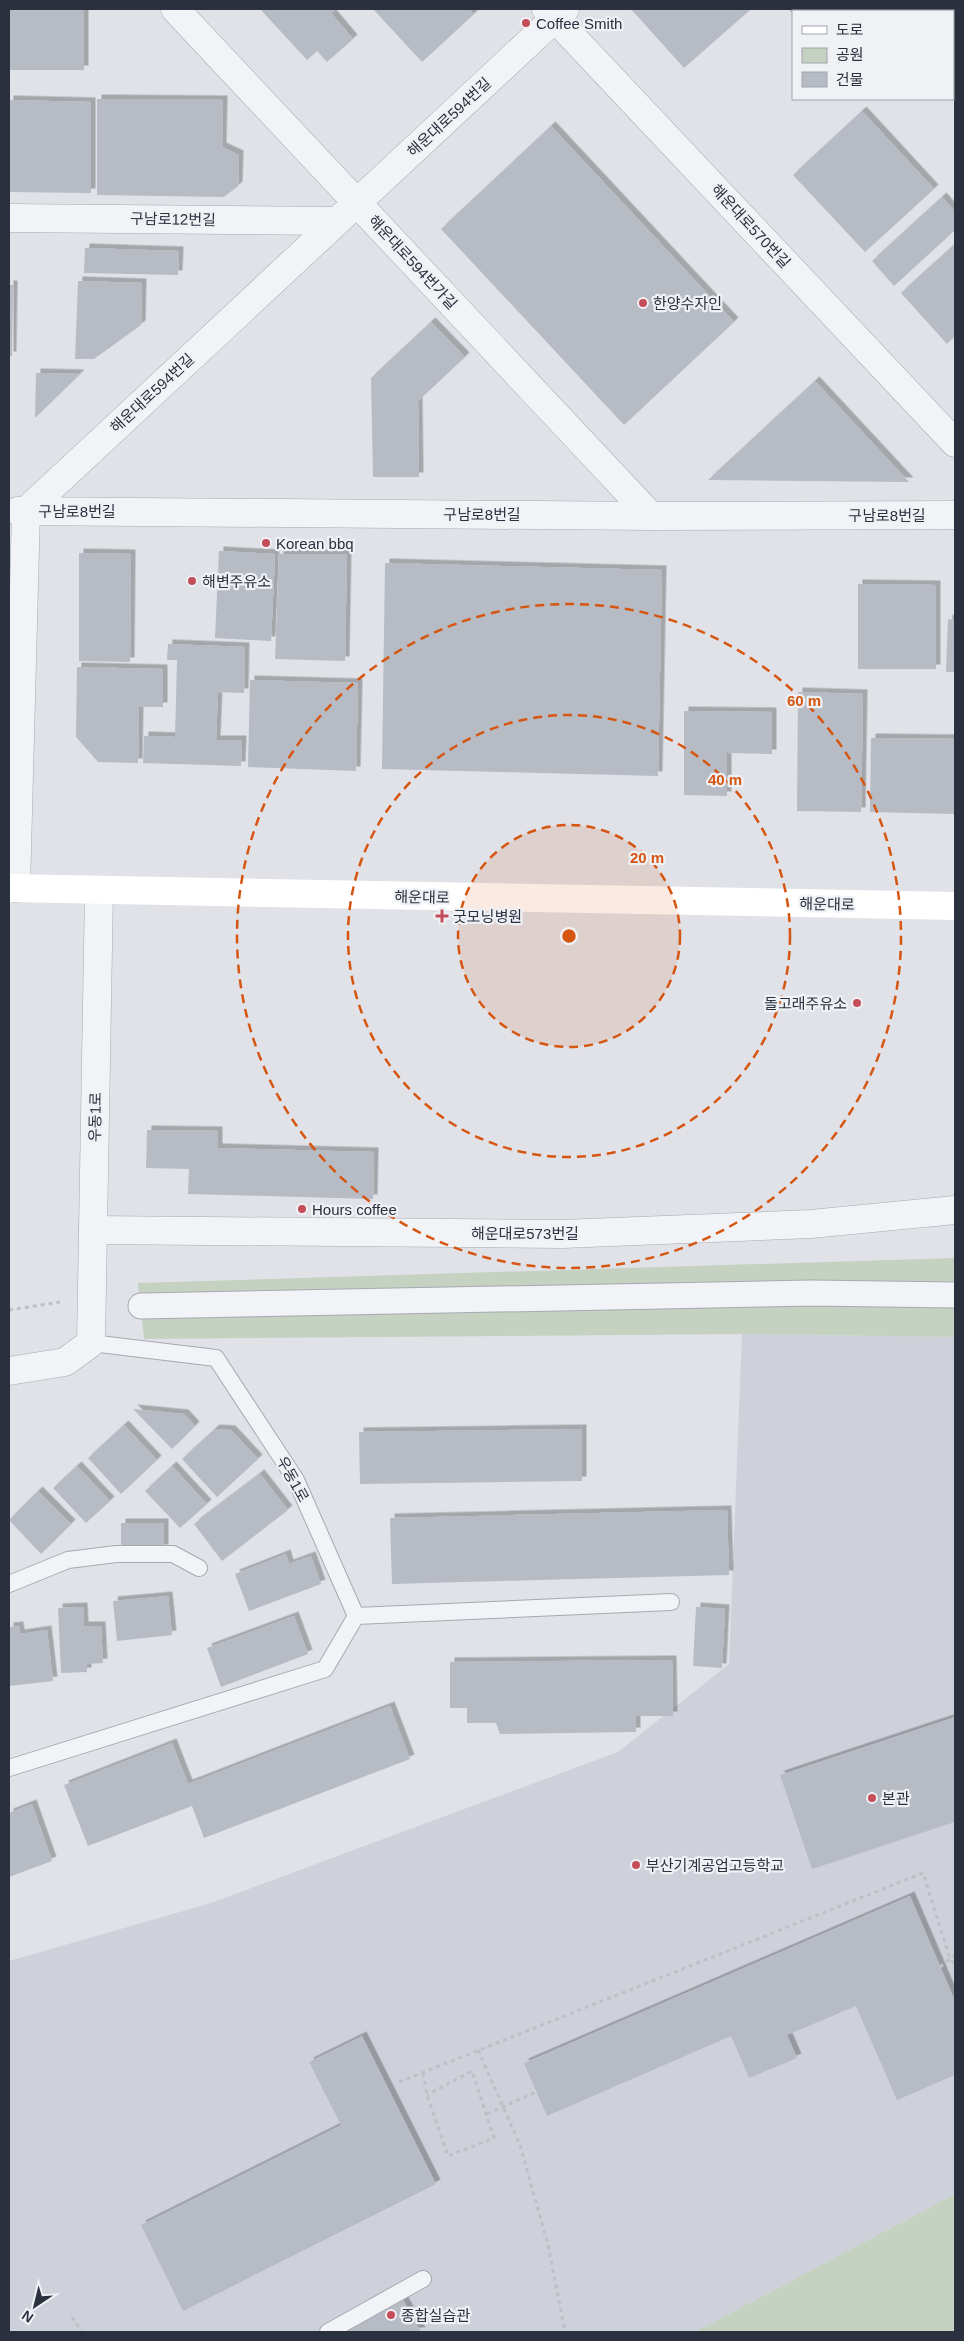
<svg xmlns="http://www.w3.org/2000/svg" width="964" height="2341" viewBox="0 0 964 2341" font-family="Arial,'Noto Sans KR',sans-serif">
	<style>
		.built { fill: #ced1da }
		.green { fill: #c5d1c1 }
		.building { fill: #b7bbc4; filter: url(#shadow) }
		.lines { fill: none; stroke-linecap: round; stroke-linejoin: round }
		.service-casing { stroke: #a6a9b2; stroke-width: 18 }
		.pedestrian-casing { stroke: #a6a9b2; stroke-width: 27 }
		.minor-casing { stroke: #a6a9b2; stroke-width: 29 }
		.tertiary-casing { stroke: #a6a9b2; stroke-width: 29 }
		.path { stroke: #bec0c6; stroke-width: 3; stroke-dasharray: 4 4; stroke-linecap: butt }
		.service { stroke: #f2f3f6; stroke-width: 16 }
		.pedestrian { stroke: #f2f3f6; stroke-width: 25 }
		.minor { stroke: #f2f3f6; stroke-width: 28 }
		.tertiary { stroke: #f2f3f6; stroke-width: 28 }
		.secondary { stroke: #fff; stroke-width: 28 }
		.path-bridge { stroke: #bec0c6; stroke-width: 3; stroke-dasharray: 4 4; stroke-linecap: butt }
		.ring { fill: none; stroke: #d55511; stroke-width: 2.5; stroke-dasharray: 9 6 }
		.poi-dot { fill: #c54d59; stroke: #eff1f5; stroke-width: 2 }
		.labels { text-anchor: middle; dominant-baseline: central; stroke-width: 4.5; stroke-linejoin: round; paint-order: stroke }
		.poi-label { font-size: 15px; fill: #2a303e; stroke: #eff1f5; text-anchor: start }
		.street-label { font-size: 15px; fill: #2a303e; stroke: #eff1f5 }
		.centre { fill: #d55511; stroke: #eff1f5; stroke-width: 2.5 }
		.ring-label { font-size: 15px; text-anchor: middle; font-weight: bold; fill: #d55511; stroke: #eff1f5; stroke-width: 4.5; stroke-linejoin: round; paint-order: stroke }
	</style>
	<defs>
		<filter id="shadow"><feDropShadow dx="4.5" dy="-4.5" stdDeviation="0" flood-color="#0004"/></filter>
	</defs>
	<rect width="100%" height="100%" fill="#e0e2e8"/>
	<path class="built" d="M742,1334L955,1337V2194L695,2332H9V1961L211,1903L618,1752L729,1664Z"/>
	<path class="green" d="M955,1258V1337L742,1334L144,1339L138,1283Z
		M955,2194V2332H695Z"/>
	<path class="building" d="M9,9H84V70H9Z
		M260,9H336L331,13L353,39L327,62L317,51L307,60Z
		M373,9H469L474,14L422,62Z
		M631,9H751L684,68Z
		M788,9H841L839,11H793V14Z
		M97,99L223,100L222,147L239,155L238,186L224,197L97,195Z
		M9,100L91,102V193L9,192Z
		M862,111L934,189L865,252L793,175Z
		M551,126L734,322L624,425L441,229Z
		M942,197L955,212V230L894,286L872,261Z
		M955,244V336L947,344L901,293Z
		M85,248L179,251L178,275L84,273Z
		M78,281L142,283L141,325L94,359H75Z
		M9,285H13L12,356H9Z
		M431,322L465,357L418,401L419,477H373L371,378Z
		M36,373L80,374L35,418Z
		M815,381L909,482L708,480Z
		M219,551L275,554L271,641L215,638Z
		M79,553L131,554L130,662L79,661Z
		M279,554H347L345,661L275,659Z
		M385,563L662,570L658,776L382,769Z
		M858,584L936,585V669H858Z
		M948,619L955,620V672H946Z
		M168,644L245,647L244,693L218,692L216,740H242L241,766L143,763L144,736L175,737L177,660H167Z
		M77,667L163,669V707H139L138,763L98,762L76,737Z
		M250,680L358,683L356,771L248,767Z
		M798,692L863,694L861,812L797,811Z
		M684,711L772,712V754L727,753V796L684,795Z
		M871,738L955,739V814L870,812Z
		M147,1130L218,1131V1148L374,1152L373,1199L188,1194L189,1169L146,1168Z
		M133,1409L184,1414L195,1426L172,1449Z
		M124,1425L157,1460L121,1494L88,1458Z
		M215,1429L231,1430L258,1459L217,1497L182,1459Z
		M582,1429V1481L360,1484L359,1432Z
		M77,1466L110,1501L86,1523L53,1488Z
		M172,1466L207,1504L180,1528L145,1491Z
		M260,1474L288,1510L222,1561L194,1524Z
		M38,1491L71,1524L41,1554L9,1520Z
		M727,1510L729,1575L392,1584L390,1518Z
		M121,1523H164V1549H121Z
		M286,1554L289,1564L311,1556L321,1584L249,1611L235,1574Z
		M168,1596L172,1635L117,1641L113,1601Z
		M83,1607L84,1626H101L103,1663L87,1664V1672L61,1673L58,1608Z
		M696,1607L725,1609L722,1668L693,1666Z
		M294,1616L308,1654L221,1687L207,1648Z
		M19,1626L20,1634L47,1630L53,1681L9,1686V1627Z
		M672,1660L673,1716H636V1732L500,1734L496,1723H467V1708H450V1662Z
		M390,1706L410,1759L204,1838L192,1806L88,1846L64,1785L172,1743L188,1784Z
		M955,1717V1822L812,1869L780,1775Z
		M32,1804L52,1861L9,1877V1813Z
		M910,1896L955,2001V2075L897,2100L856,2006L787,2035L797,2058L749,2078L731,2036L547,2116L524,2063Z
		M362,2036L436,2184L183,2311L141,2225L341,2125L309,2062Z
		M402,2298L421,2332H337Z"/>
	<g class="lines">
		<defs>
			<path id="service" d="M91,1343L216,1358L296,1480L356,1616
				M9,1584L68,1560L116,1554H173L199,1568
				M356,1616L671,1602
				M9,1768L325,1669L356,1616
				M328,2332L423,2279"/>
			<path id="pedestrian" d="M141,1306L811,1293L955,1295"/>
			<path id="minor" d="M175,9L651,516
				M9,218L337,221
				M18,511L651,516L955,515
				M16,888L26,511L565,9
				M93,1230L562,1234L811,1224L955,1210"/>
			<path id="tertiary" d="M546,9L955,443
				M9,1371L65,1362L91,1343L99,891"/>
		</defs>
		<use href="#service" class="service-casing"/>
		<use href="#pedestrian" class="pedestrian-casing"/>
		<use href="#minor" class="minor-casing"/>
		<use href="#tertiary" class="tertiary-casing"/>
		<path class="path" d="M9,1310L60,1302
			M940,1967L955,1955
			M478,2050L520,2145L548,2245L565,2332
			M423,2073L427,2095L448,2156L494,2138L472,2071L427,2095
			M399,2082L923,1873L950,1959L955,1965
			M72,2317L82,2332"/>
		<use href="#service" class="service"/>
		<use href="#pedestrian" class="pedestrian"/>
		<use href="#minor" class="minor"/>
		<use href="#tertiary" class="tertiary"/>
		<path class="secondary" d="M9,888L955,906"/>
		<path class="path-bridge" d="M487,2114L536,2092"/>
	</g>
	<circle cx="569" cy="936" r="111" fill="#d55511" fill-opacity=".12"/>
	<g class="ring">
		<circle cx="569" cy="936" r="111"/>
		<circle cx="569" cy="936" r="221"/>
		<circle cx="569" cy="936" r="332"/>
	</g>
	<g class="poi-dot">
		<circle cx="526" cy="23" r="5"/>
		<circle cx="643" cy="303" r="5"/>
		<circle cx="266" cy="543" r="5"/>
		<circle cx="192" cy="581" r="5"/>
		<path d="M439.5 908.5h5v5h5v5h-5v5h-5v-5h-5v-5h5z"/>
		<circle cx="857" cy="1003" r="5"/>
		<circle cx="302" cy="1209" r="5"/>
		<circle cx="872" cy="1798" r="5"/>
		<circle cx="636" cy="1865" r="5"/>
		<circle cx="391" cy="2315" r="5"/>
	</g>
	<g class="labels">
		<g class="poi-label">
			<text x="536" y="23">Coffee Smith</text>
			<text x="653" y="303">한양수자인</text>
			<text x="276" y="543">Korean bbq</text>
			<text x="202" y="581">해변주유소</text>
			<text x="453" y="916">굿모닝병원</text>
			<text x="847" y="1003" text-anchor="end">돌고래주유소</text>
			<text x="312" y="1209">Hours coffee</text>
			<text x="882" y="1798">본관</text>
			<text x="646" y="1865">부산기계공업고등학교</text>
			<text x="401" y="2315">종합실습관</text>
		</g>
		<g class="street-label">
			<text transform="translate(449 117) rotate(-43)">해운대로594번길</text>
			<text transform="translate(173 219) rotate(1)">구남로12번길</text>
			<text transform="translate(751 226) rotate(47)">해운대로570번길</text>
			<text transform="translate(413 262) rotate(47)">해운대로594번가길</text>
			<text transform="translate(152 393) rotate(-43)">해운대로594번길</text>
			<text x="77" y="511">구남로8번길</text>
			<text x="482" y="514">구남로8번길</text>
			<text x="887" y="515">구남로8번길</text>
			<text transform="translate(422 897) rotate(1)">해운대로</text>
			<text transform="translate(827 904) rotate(1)">해운대로</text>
			<text transform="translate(95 1117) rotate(-89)">우동1로</text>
			<text x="525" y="1233">해운대로573번길</text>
			<text transform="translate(293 1479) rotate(61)">우동1로</text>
		</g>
	</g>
	<circle cx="569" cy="936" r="8" class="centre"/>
	<g class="ring-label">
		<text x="804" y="706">60 m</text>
		<text x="725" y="785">40 m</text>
		<text x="647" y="863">20 m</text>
	</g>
	<rect width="964" height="2341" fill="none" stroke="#2a303e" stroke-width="20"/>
	<rect x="792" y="10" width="162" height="90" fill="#eff1f5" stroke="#a0a4ac"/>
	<rect x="802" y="26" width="25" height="8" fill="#ffffff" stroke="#a0a4ac"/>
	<text x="836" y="35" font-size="15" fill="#2a303e">도로</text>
	<rect x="802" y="48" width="25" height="15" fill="#c5d1c1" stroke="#a0a4ac"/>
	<text x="836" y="60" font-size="15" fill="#2a303e">공원</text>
	<rect x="802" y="72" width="25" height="15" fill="#b7bbc4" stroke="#a0a4ac"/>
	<text x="836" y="85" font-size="15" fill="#2a303e">건물</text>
	<g transform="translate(35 2306) rotate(215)" stroke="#eff1f5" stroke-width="4" paint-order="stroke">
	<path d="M0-4L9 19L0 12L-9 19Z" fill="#2a303e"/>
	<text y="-8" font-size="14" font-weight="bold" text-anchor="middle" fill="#2a303e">N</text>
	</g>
</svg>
